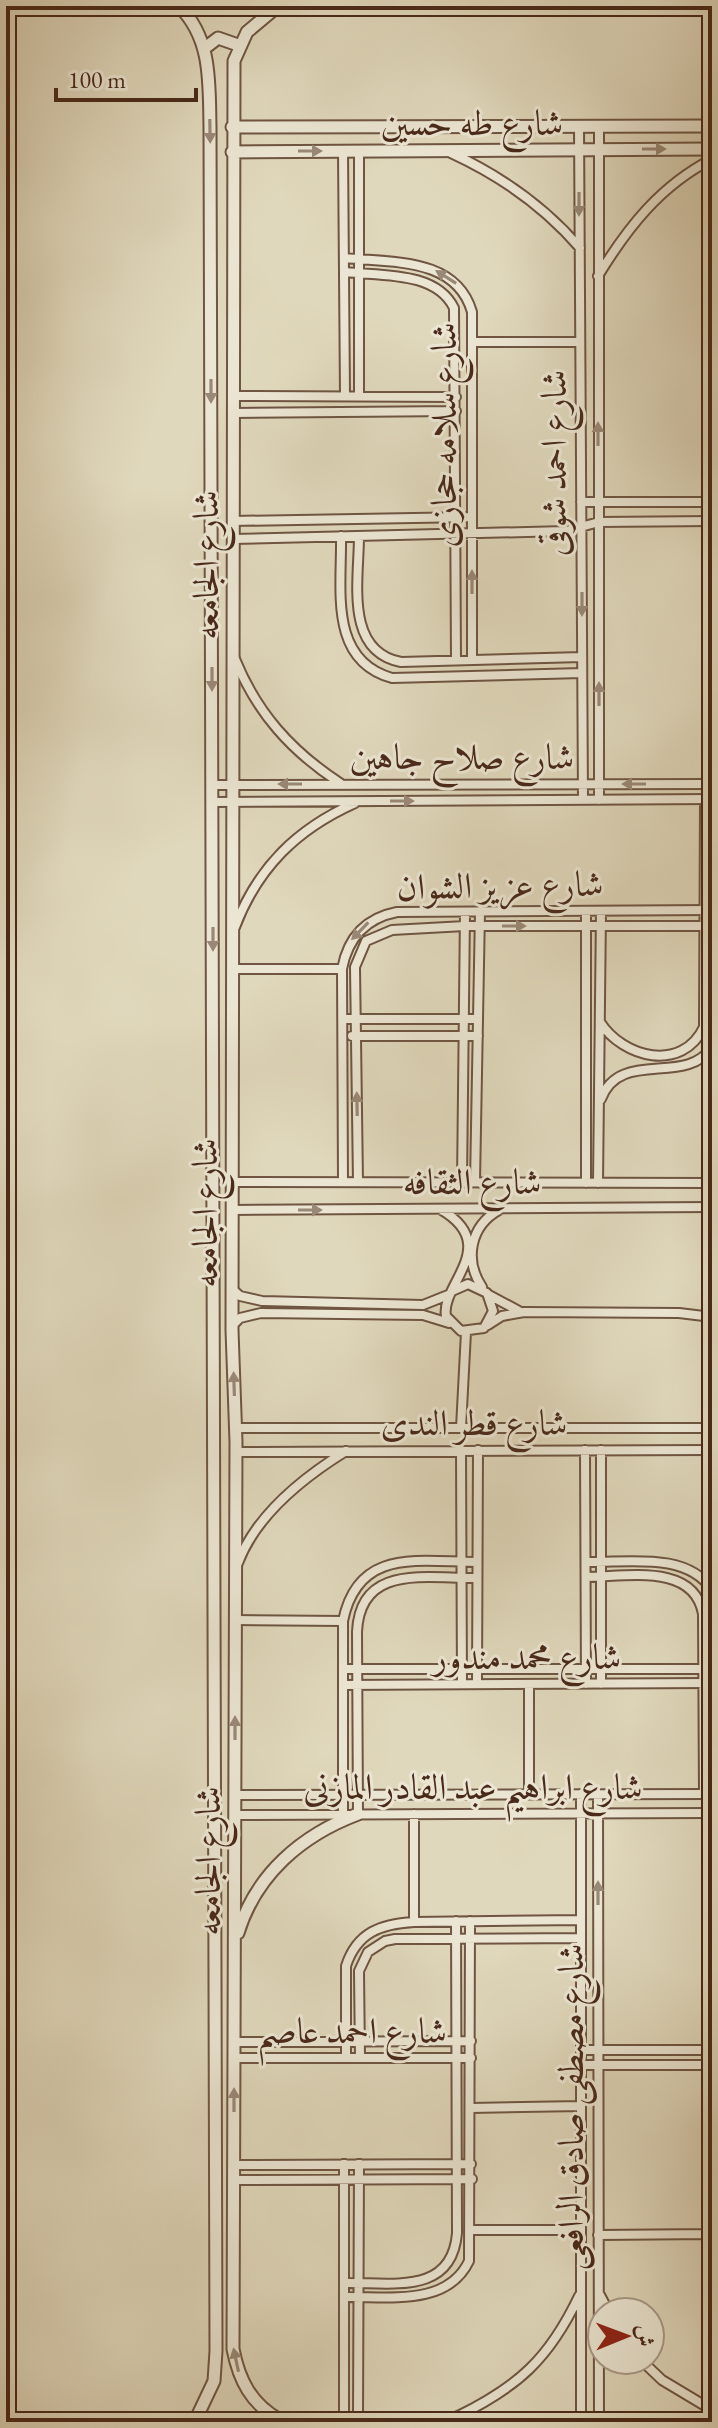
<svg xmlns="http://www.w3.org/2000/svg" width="718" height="2428" viewBox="0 0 718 2428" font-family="'EB Garamond',Amiri,serif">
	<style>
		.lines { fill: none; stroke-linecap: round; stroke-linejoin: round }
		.minor-casing { stroke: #6f5542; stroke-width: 12 }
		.tertiary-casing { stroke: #6f5542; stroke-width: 15 }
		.minor { stroke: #ebe6d3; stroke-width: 8 }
		.tertiary { stroke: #ebe6d3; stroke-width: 11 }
		.oneway { fill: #9a8876 }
		.labels { text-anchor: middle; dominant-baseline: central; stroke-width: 6; stroke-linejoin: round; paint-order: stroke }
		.street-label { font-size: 36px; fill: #492919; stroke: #ebe6d3 }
	</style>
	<rect width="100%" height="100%" fill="#e0d8bc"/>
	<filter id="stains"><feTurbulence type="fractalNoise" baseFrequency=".0025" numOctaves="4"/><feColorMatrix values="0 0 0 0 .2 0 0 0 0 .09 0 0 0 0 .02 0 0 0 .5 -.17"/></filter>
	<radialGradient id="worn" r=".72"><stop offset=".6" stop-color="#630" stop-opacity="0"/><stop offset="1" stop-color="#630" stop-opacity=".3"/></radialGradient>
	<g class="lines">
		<defs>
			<path id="minor" d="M579,126L583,800
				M599,126V800
				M343,151L345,396
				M359,151V396
				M451,153C501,176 544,206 580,248
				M345,258C392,263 456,257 472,312V660
				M346,272C381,276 436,271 454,308L456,660
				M598,276C628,227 660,186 712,159
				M712,301V416
				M472,342H580
				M233,396L456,397
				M233,413L456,411
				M581,502H712
				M233,521L472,517
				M341,536C342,589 328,660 392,678L582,673
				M359,536C359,580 344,651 401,662L582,657
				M233,539L566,531L599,522L712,521
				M235,659C257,713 291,751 340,783
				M212,785L712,784
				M212,802L712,799
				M586,911V1183
				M235,927C258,867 297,829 355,803
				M234,969H342
				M343,1019H478
				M600,1022C623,1058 682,1073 704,1027L705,799
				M352,1036H478
				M601,1099C620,1048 686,1087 712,1047
				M233,1182L712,1183
				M343,1182L342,969C348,937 366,918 397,912L712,910
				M358,1182L355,967L366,941L392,930L465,926H712
				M462,1182L465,912
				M475,1182L480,911
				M598,1183L601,911
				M440,1209C503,1245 440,1285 446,1316L461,1331L484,1328L493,1311L487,1293L468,1284L452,1291
				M232,1210L712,1207
				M482,1287C464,1260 470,1226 499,1210
				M232,1289L240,1296L262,1301L423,1305L448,1295
				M489,1295L519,1311
				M233,1325L240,1318L261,1313L423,1315L449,1323
				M488,1325L502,1316L524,1312L679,1313L712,1317
				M236,1428H712
				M461,1428L466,1332
				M461,1450L462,1684
				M585,1450L586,1684
				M601,1450V1684
				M236,1452L712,1450
				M586,1562C626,1563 687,1551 712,1590
				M238,1563C256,1515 304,1477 346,1451
				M586,1577C625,1577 694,1562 703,1614L704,1794
				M235,1620L343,1621
				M343,1669H712
				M477,1684L478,1450
				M529,1684V1794
				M343,1685L712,1683
				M581,1794V2419
				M598,1794L599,2419
				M235,1795L712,1794
				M343,1814V1621C358,1547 419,1562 477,1562
				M358,1814L357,1632C360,1563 427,1579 477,1578
				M235,1815L712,1813
				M414,1922V1814
				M234,2042L471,2041
				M581,2050H712
				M234,2058H471
				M346,2058V1966C357,1932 381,1924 414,1922L581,1920
				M360,2058L359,1971L368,1952L385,1941L395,1939L581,1938
				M581,2065H712
				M710,2065L712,2258
				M471,2108L581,2106
				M344,2164V2419
				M234,2165L471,2164
				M234,2180L472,2179
				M472,2230H581
				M598,2235L710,2234
				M344,2283C391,2282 452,2296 457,2233L456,1921
				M600,2295L609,2312
				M344,2297C388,2296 447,2307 469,2261L470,1921
				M641,2360L662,2380L712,2410
				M456,2417C518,2387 549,2359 579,2296
				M358,2419L359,2164"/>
			<path id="tertiary" d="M179,6C212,39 209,82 210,127L216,2351L214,2381L196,2419
				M278,6L247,32L234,61L232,1330L236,1442L233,2349C239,2380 251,2404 280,2420
				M205,48L218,38L238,45
				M232,127L712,126
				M232,152L712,149
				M238,1933C256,1874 302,1835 358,1814
				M6,2420L712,2419"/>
		</defs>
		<use href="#minor" class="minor-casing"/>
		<use href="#tertiary" class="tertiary-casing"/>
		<use href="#minor" class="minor"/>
		<use href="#tertiary" class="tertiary"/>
	</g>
	<defs><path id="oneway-solid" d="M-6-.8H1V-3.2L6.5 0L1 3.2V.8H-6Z" transform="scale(2)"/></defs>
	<g class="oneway">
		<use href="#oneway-solid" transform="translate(210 131) rotate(89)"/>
		<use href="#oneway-solid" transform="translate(654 149)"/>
		<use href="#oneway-solid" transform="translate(310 151)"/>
		<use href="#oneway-solid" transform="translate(579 204) rotate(90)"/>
		<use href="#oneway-solid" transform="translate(446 277) rotate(-148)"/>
		<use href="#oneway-solid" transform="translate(211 391) rotate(90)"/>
		<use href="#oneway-solid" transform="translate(598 434) rotate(-90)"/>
		<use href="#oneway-solid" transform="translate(472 582) rotate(-90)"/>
		<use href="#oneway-solid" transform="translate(582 604) rotate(90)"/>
		<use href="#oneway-solid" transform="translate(212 679) rotate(90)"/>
		<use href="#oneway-solid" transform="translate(599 694) rotate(-90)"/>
		<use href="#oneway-solid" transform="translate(290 784) rotate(180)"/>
		<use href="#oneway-solid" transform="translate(634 784) rotate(180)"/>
		<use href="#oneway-solid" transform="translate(402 801)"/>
		<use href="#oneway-solid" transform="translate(514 926)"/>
		<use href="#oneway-solid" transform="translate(360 931) rotate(134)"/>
		<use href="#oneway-solid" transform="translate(213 939) rotate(90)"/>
		<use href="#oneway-solid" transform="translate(357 1104) rotate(-91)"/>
		<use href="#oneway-solid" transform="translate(310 1210)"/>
		<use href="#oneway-solid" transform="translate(234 1384) rotate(-92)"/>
		<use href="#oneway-solid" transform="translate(235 1728) rotate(-90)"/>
		<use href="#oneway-solid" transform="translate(598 1893) rotate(-90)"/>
		<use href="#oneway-solid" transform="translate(234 2100) rotate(-90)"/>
		<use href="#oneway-solid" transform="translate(236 2360) rotate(-102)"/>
	</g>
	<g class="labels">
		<g class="street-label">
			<text x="472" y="122">شارع طه حسين</text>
			<text transform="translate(443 435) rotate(-90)">شارع سلامه حجازى</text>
			<text transform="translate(553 463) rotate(-90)">شارع احمد شوقى</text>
			<text transform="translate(205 565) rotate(-90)">شارع الجامعه</text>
			<text x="462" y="756">شارع صلاح جاهين</text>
			<text transform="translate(500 885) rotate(-1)">شارع عزيز الشوان</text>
			<text x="472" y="1181">شارع الثقافه</text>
			<text transform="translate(204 1213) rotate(-90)">شارع الجامعه</text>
			<text x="474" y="1422">شارع قطر الندى</text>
			<text x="527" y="1656">شارع محمد مندور</text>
			<text x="473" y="1786">شارع ابراهيم عبد القادر المازنى</text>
			<text transform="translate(207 1861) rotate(-90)">شارع الجامعه</text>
			<text x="352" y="2030">شارع احمد عاصم</text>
			<text transform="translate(570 2107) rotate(-90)">شارع مصطفى صادق الرافعى</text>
		</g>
	</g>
	<rect width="718" height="2428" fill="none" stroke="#e0d8bc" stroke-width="32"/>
	<rect x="8" y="8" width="702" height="2412" fill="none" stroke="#492919" stroke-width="4"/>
	<rect x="16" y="16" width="686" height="2396" fill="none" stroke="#492919" stroke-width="2"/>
	<g transform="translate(626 2336) rotate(89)"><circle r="38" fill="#ebe6d3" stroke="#aa9a89" stroke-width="2"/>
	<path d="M0-6L14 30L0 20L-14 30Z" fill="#8f2418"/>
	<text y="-12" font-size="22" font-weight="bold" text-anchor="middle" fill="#492919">ش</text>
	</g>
	<path d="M56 88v12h140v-12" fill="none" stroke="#492919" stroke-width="4"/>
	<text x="68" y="88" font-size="24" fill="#492919" stroke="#ebe6d3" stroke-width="6" paint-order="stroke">100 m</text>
	<rect width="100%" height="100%" filter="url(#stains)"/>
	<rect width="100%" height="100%" fill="url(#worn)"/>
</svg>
